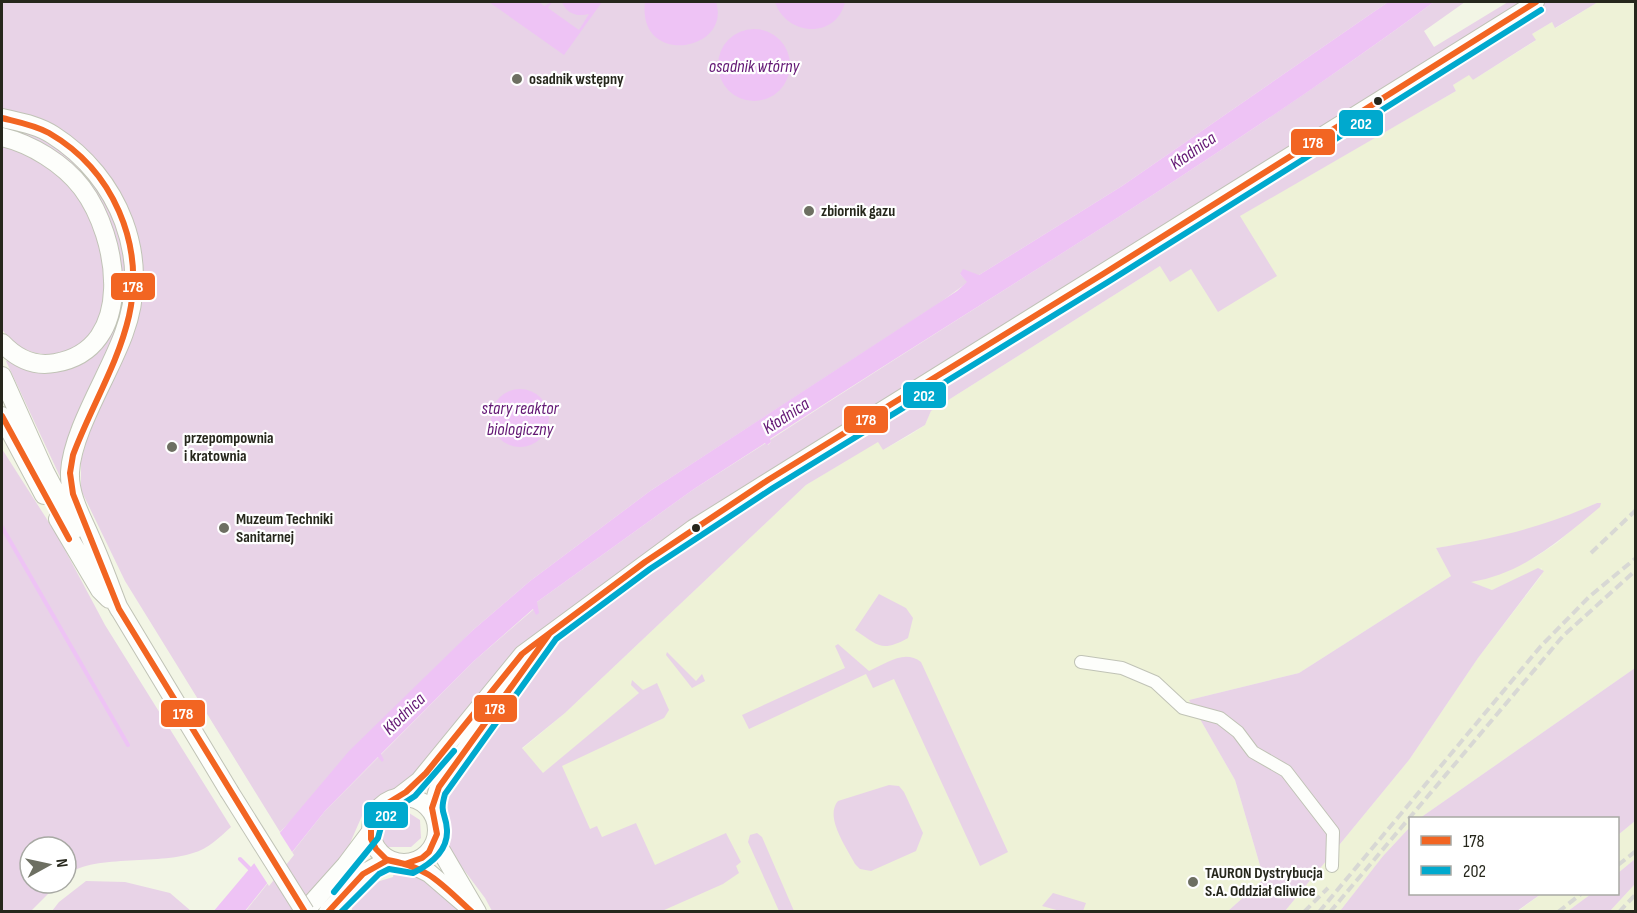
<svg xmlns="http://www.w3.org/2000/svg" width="1637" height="913" viewBox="0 0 1637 913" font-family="'Sofia Sans Condensed',sans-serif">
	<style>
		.built { fill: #eef2d7; fill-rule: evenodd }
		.green { fill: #e8d3e7 }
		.water { fill: #eec3f5 }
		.pier { fill: #f2f5e5 }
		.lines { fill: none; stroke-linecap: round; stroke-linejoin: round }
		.stream { stroke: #eec3f5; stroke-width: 4 }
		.street-casing { stroke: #c0c3b6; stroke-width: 14 }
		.secondary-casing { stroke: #c0c3b6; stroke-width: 18 }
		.primary-casing { stroke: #c0c3b6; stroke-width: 20 }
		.street { stroke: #fdfefb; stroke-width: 12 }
		.secondary { stroke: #fdfefb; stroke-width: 16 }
		.primary { stroke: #fdfefb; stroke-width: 18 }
		.rail { stroke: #d8d8d4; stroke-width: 4; stroke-dasharray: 9 4.5; stroke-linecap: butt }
		.primary-bridge-casing { stroke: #c0c3b6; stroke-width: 20; stroke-linecap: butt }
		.primary-bridge { stroke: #fdfefb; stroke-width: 18 }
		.bus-1-casing { stroke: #fff; stroke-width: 10 }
		.bus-2-casing { stroke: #fff; stroke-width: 10 }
		.bus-1 { stroke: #f26522; stroke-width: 6 }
		.bus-2 { stroke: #00a9ce; stroke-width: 6 }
		.poi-dot { fill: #6d6f62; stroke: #fff; stroke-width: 2 }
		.bus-dot { fill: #26271c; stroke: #fff; stroke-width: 2 }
		.labels { text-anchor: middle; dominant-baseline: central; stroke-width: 4.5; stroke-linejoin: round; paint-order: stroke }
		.poi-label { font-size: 16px; font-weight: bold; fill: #26271c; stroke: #fff; text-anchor: start }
		.water-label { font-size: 18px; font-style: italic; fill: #631774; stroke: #fff }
		.line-badge { stroke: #fff; stroke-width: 2 }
		.badge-label { font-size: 16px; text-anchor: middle; font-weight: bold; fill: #fff }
	</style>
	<rect width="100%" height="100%" fill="#f2f5e5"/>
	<path class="built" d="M1598,2H1635V668L1420,818H1410V827L1383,856L1340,911H1285L1409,760L1478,658L1541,576L1542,568L1492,590L1451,576L1299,673L1189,700L1235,780L1264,879L1228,911H513L522,749L565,713L806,485L878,441L883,450L910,435L925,425L931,411L1239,216L1456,91L1453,85L1469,74L1473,80L1535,41L1532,34L1552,22L1556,28ZM1597,503H1601L1557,543L1534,558L1451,575L1436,548L1502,538L1553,523Z
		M1635,821V859L1618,873V835Z
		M1635,884V911H1610Z
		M1541,894H1591L1568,911L1517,912Z"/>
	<path class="green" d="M2,2H1388L1122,186L979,275L960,274L968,282L938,304L650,491L530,581L473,630L280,832L125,581L81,490V461L89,431L113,379L139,313L143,282L140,246L127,205L112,181L2,110Z
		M1434,2H1465L1424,31L1434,47L1508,2H1598L1555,28L1552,22L1532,34L1536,40L1473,80L1469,75L1453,85L1456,91L1240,216L1277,276L1218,312L1191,269L1170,282L1160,266L931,411L925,425L883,450L878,442L806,485L565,713L522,748L543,773L639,693L631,685L632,680L643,690L657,683L669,710L664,718L562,766L590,829L597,826L602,837L636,823L655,865L726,833L741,862L736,866L739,873L723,884L662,911H492L485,898L449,850L444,802L409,778L365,809L347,850L294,911L245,912L325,811L474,661L534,609L537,602L694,489L766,443L768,445L771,442L770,440C992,295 1221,159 1434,2Z
		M2,124L37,135L62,149L82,166L112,208L127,259L125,307L62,481L6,361L82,362L120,292L119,249L113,229L95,192L2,132Z
		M2,146C24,152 48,164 66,180C109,220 132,360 43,354C25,352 11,344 2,329Z
		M2,449L57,535L105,625L231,827C220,837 208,849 193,853C159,865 89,854 66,876V847H30V883H59L31,911H2Z
		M1597,503H1601L1600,507C1561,539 1523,574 1471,582L1492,590L1538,568L1544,571L1478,658L1409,760L1285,911H1228L1264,879L1235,780L1189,700L1299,673L1451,576L1436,548C1497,538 1541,528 1597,503Z
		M879,594L906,608L913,618L908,638C881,653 878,645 855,630Z
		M838,644L869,671C886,664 904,649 921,662L1008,852L980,866L894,679L873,688L866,674L749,729L742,715L845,668L835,646Z
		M667,652L696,681L702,674L705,681L692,688L666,655Z
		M1635,668V821L1618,835V818H1420Z
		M889,785L899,786L904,792L923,833L916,851L871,871L860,869L855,864C847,848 824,817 838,801Z
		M406,811L420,820L421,838L411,847H384C380,836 380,828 390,822H394L397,829L405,826L402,814Z
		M1410,827V894H1541L1517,911H1340L1383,856Z
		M757,833L762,837L794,911H779L748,842L750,835Z
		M1635,859V884L1610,911H1568L1591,894H1618V873Z
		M394,872L421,873L464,911L352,912V907L373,883L393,877Z
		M86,881L125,882L170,893L191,911H52L59,902Z
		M1053,893L1086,903L1083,911H1060L1042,906Z"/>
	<path class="water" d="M489,2H539L544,6L552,2L548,8L579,30L589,14C577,17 567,14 562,2H602L564,55Z
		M645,2H716C732,52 637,67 645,2Z
		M775,2H845C836,40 786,36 775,2Z
		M1388,2H1434C1221,159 993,295 770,439L771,442L767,445L765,443L694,489L537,602L539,613L536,615L533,609L474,661L381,754L384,760L382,762L378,757L325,811L245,911L213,912L349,751L473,630L530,581L650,491L957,291L967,282L960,274L963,269L979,275L1122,186Z
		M718 65a36 36 0 1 1 72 0a36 36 0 1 1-72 0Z
		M491 418a29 29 0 1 1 58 0a29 29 0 1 1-58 0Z"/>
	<path class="pier" d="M278,830L294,855L269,886L252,860Z"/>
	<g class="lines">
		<path class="stream" d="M2,527L128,745
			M240,859L252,871"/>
		<defs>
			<path id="street" d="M1081,662L1122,668L1155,682L1183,708L1220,718L1238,732L1253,752L1286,771L1333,832L1332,866"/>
			<path id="secondary" d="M397,797L419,780L522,654L693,528L1536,2
				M431,810L437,790L446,775L543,644"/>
			<path id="primary" d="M2,118C19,122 38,125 53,135C119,177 152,258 124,333C110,373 72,431 70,472C69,497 83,519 92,541C102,563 110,586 119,609
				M2,137C31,144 63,163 82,188C119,237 137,349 55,363C33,367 16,358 2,343
				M2,376L45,472L75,529
				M2,416L44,495
				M58,519L100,590L109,599
				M114,600L229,791
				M371 830a33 33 0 1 1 66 0a33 33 0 1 1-66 0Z
				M436,842L477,912
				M411,864L429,873L471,909
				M304,912L346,865L370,833
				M328,912L363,874L388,860"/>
		</defs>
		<use href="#street" class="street-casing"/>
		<use href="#secondary" class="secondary-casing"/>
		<use href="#primary" class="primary-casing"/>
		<use href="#street" class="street"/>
		<use href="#secondary" class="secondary"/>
		<use href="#primary" class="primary"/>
		<path class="rail" d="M1591,553L1636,510
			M1618,865L1636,851
			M1304,912L1328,888
			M1319,912L1541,646L1590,596L1636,558
			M1330,912L1563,636L1636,570
			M1558,912L1581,894
			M1619,912L1636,894"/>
		<defs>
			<path id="primary-bridge" d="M229,791L305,912"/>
		</defs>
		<use href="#primary-bridge" class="primary-bridge-casing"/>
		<use href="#primary-bridge" class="primary-bridge"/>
		<defs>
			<path id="bus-1" d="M2,118C18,122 35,125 49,133C113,170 145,244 129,316C118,364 90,409 73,455L70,473L73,494L119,609L305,912
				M2,416L69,539
				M645,562L550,633L439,787L432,808L437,834L429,852L422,858L405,864L387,860L376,849L371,839V824L378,809L406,792L426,773L522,654L531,647Z
				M645,562L768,480L1103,274L1536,2
				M388,860C429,867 442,885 472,912
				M328,912L363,874L388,860"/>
			<path id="bus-2" d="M334,892L378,838L384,816L415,796L454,751
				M341,912L379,874L389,869L413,873C429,865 448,851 447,830C446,812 439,815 445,794L556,639L650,569L773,488L1108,282L1541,10"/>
		</defs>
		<use href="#bus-1" class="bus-1-casing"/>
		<use href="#bus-2" class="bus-2-casing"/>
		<use href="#bus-1" class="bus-1"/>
		<use href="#bus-2" class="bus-2"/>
	</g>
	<g class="poi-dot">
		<circle cx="517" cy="79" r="6"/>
		<circle cx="809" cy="211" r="6"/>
		<circle cx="172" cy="447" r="6"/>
		<circle cx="224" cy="528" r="6"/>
		<circle cx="1193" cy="882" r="6"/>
	</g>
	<g class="bus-dot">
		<circle cx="1378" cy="101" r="5"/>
		<circle cx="696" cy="528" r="5"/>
	</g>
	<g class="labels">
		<g class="poi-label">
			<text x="529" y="79">osadnik wstępny</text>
			<text x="821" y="211">zbiornik gazu</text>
			<text x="184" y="438">przepompownia<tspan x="184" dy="18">i kratownia</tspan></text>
			<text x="236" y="519">Muzeum Techniki<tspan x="236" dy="18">Sanitarnej</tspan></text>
			<text x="1205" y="873">TAURON Dystrybucja<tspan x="1205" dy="18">S.A. Oddział Gliwice</tspan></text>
		</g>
		<g class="water-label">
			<text x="754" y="66">osadnik wtórny</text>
			<text transform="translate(1193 151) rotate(-35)">Kłodnica</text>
			<text x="520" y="408">stary reaktor<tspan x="520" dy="21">biologiczny</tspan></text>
			<text transform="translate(786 416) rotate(-33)">Kłodnica</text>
			<text transform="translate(404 714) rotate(-44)">Kłodnica</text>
		</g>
	</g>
	<g class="line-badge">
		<rect x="1338" y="109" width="46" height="28" rx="6" fill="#00a9ce"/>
		<rect x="1290" y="128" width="46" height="28" rx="6" fill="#f26522"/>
		<rect x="110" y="272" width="46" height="29" rx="6" fill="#f26522"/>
		<rect x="902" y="381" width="45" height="28" rx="6" fill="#00a9ce"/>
		<rect x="843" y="405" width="46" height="29" rx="6" fill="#f26522"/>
		<rect x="473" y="694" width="45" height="29" rx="6" fill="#f26522"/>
		<rect x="160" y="699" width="46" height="29" rx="6" fill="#f26522"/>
		<rect x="363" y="801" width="46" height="28" rx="6" fill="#00a9ce"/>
	</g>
	<g class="badge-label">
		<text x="1361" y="129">202</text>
		<text x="1313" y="148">178</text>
		<text x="133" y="292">178</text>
		<text x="924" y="401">202</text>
		<text x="866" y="425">178</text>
		<text x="495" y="714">178</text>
		<text x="183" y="719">178</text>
		<text x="386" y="821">202</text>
	</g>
	<rect width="1637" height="913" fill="none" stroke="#26271c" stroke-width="6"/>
	<rect x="1409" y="817" width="210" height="78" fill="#ffffff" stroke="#a8a9a4" stroke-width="1.5"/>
	<rect x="1421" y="836" width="30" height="9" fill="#f26522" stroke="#a8a9a4" stroke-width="1.5"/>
	<text x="1463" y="847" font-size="18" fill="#26271c">178</text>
	<rect x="1421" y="866" width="30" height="9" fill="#00a9ce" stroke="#a8a9a4" stroke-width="1.5"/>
	<text x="1463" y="877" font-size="18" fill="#26271c">202</text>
	<g transform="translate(48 865) rotate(82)"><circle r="28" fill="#ffffff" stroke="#a8a9a4" stroke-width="1.5"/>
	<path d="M0-4.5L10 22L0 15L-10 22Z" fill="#6d6f62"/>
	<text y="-9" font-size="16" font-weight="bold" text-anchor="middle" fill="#26271c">N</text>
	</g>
</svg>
